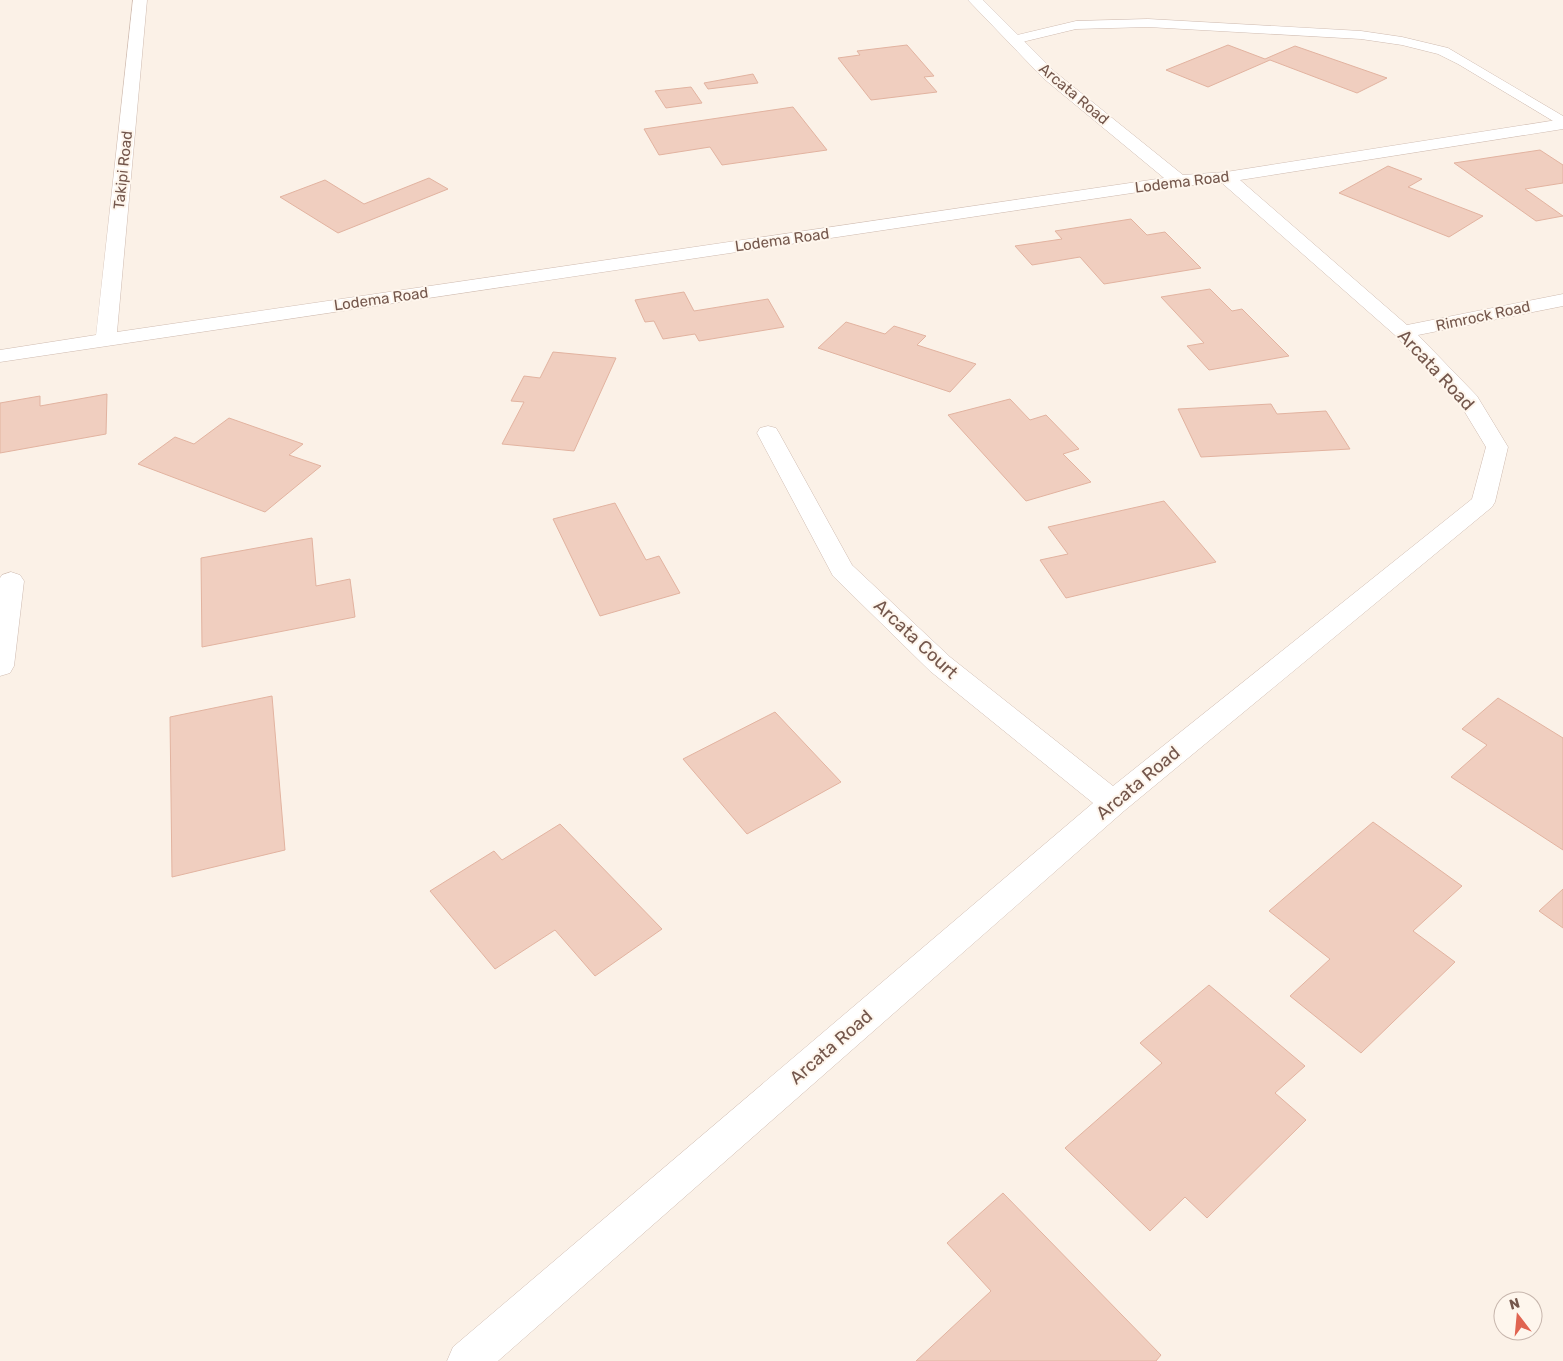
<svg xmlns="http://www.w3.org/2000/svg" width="1563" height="1361" viewBox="0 0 1563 1361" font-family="Rubik,sans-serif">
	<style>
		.building { fill: #f0cebf; stroke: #e2b3a0 }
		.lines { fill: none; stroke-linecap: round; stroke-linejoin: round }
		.lane-casing { stroke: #cfbbb0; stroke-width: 1 }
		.street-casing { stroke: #cfbbb0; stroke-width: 1 }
		.lane { fill: #fff; fill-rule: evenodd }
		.street { fill: #fff; fill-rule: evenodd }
		.labels { text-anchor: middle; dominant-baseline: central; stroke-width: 4; stroke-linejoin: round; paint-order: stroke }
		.far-street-label { font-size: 15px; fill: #74574c; stroke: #fef6ed }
		.street-label { font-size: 18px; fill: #74574c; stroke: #fef6ed }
	</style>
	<rect width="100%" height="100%" fill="#fbf1e7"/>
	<path class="building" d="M907,45L934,76L924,77L937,92L871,100L838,58L860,55L857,51Z
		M1228,45L1265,59L1295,46L1387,78L1357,93L1270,60L1208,87L1166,70Z
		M753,74L758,83L708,89L704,83Z
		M691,87L702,103L666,108L655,91Z
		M793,107L827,150L722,165L710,147L659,155L644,129Z
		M1540,150L1563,165V183L1525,189L1563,216L1536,221L1454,163Z
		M1388,166L1422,179L1408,187L1483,216L1449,237L1339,193Z
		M429,178L448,189L338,233L280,197L325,180L364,204Z
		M1131,219L1147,235L1165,232L1201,268L1104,284L1080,257L1032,265L1015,246L1062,239L1055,231Z
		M1210,289L1232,311L1242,309L1289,356L1209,370L1187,346L1204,343L1161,297Z
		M684,292L694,311L768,299L784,327L699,341L695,334L663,339L654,321L645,322L635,300Z
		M846,322L885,334L894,326L926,336L917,345L976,364L950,392L818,348Z
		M553,352L616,358L574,451L502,444L524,402L511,401L524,376L540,378Z
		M107,394L106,434L0,453V403L40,396V406Z
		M1010,399L1030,420L1046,415L1079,449L1063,454L1091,482L1026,501L948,415Z
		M1271,404L1277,414L1326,411L1350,449L1201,457L1178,409Z
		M229,418L303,444L289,455L321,466L265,512L138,464L175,437L194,444Z
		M1164,501L1216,562L1066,598L1040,560L1068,554L1048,527Z
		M615,503L646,560L659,556L680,593L600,616L553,519Z
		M312,538L316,586L350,579L355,617L202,647L201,558Z
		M272,696L285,850L172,877L170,717Z
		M1498,698L1563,738V850L1451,777L1487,745L1462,729Z
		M775,712L841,782L747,834L683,759Z
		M1373,822L1462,886L1413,931L1455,962L1361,1053L1290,996L1330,959L1269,911Z
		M560,824L662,929L595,976L555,930L495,969L430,891L494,851L502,860Z
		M1563,889V928L1539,911Z
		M1209,985L1305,1066L1275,1093L1306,1120L1207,1218L1185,1197L1150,1231L1065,1148L1162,1063L1140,1043Z
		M1003,1193L1161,1355L1156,1361H916L991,1291L947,1243Z"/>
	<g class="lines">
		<defs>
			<path id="lane" d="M1148,19L1361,31L1402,37L1448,48L1563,116V127L1458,64L1438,54L1402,45L1361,39L1148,27L1076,29L1014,44L1007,40L1009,37L1076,21Z"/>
			<path id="street" d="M133,0H147L117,332L1164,178L1043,78L968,0H983L1055,72L1183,175L1226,172L1563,119V129L1240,180L1407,325L1563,294V306L1418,335L1477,396L1508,447L1495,502L1492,507L1124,811L498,1361H447L453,1347L1093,803L930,671L833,576L757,433L760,428L768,426L776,428L779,433L852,565L950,657L1113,786L1472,499L1486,447L1460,404L1396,336L1222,183L1179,186L0,362V350L96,335Z
				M11,572L20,575L24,581L14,666L10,673L0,676V578L2,575Z"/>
		</defs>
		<use href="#lane" class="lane-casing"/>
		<use href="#street" class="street-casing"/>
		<use href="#lane" class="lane"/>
		<use href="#street" class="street"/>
	</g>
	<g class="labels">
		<g class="far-street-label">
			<text transform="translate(1074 94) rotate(40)">Arcata Road</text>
			<text transform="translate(123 170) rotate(-84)">Takipi Road</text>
			<text transform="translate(1182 182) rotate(-7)">Lodema Road</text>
			<text transform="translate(782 240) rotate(-8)">Lodema Road</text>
			<text transform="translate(381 299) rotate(-8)">Lodema Road</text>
			<text transform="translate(1483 316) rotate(-12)">Rimrock Road</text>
		</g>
		<g class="street-label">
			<text transform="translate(1436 370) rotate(47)">Arcata Road</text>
			<text transform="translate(916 639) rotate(43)">Arcata Court</text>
			<text transform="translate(1138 783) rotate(-40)">Arcata Road</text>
			<text transform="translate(831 1047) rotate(-41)">Arcata Road</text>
		</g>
	</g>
	<g transform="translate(1518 1316) rotate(344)"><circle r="24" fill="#fef6ed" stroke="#c7b6ad"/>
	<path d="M0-4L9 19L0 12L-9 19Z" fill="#e06451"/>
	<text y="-8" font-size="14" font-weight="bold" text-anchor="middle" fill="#74574c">N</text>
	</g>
</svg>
